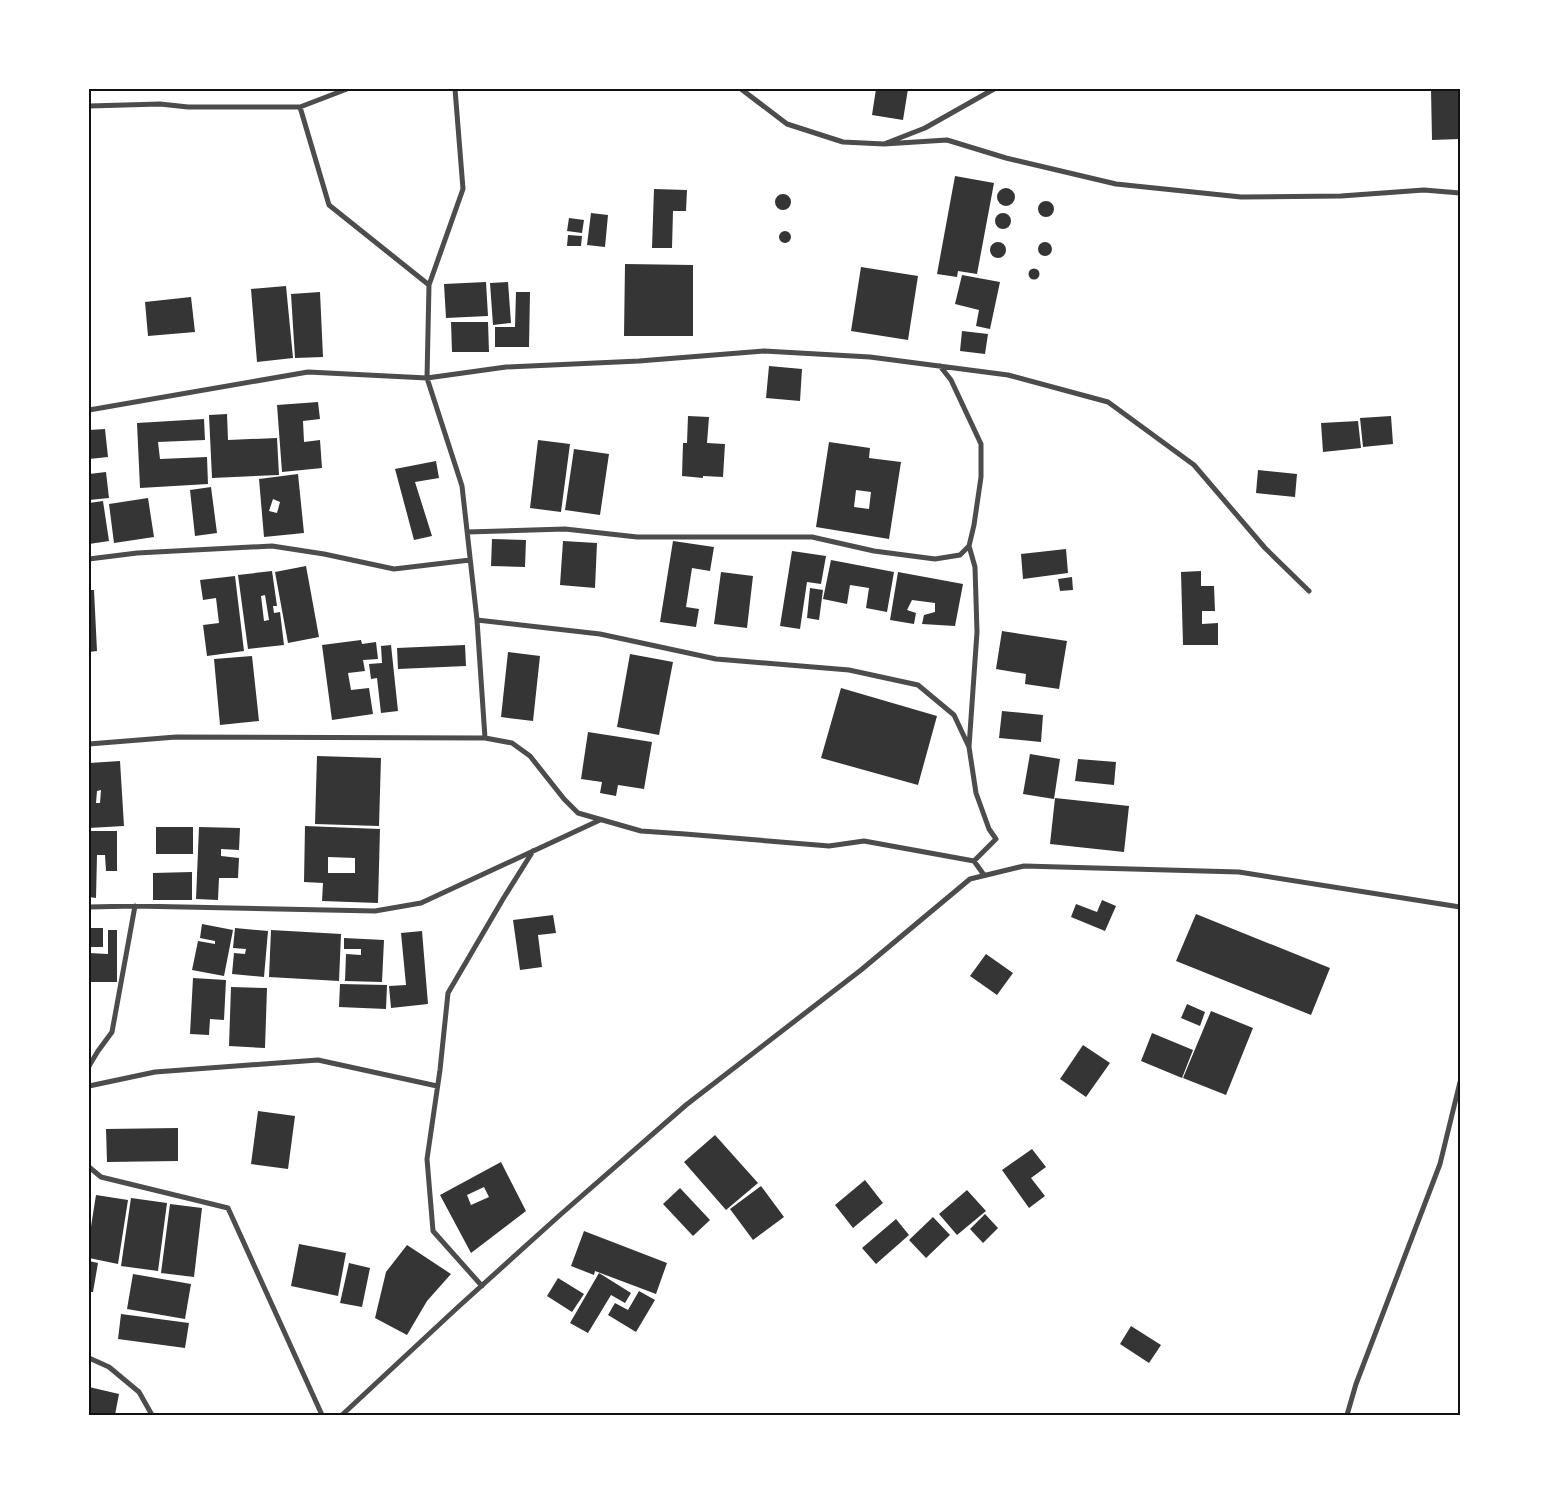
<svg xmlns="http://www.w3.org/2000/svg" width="1549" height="1504" viewBox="0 0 1549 1504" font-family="Roboto,sans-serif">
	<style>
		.building { fill: #353535; fill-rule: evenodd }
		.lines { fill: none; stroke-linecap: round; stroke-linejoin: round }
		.minor { stroke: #4c4c4c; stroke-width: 5 }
		.neatline { fill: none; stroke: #111; stroke-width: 2 }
	</style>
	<rect width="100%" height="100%" fill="#fff"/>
	<path class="building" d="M876,89H908L903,120L872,115Z
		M1431,89H1460V139L1432,140Z
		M955,176L994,183L977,274L958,271L957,277L937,274Z
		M997 197a9 9 0 1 1 18 0a9 9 0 1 1-18 0Z
		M654,189L687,190L686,211H673L672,248H652Z
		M775 202a8 8 0 1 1 16 0a8 8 0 1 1-16 0Z
		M1038 209a8 8 0 1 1 16 0a8 8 0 1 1-16 0Z
		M591,213L608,215L605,247L587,245Z
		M995 221a8 8 0 1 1 16 0a8 8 0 1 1-16 0Z
		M569,218L584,220L582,233L567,231Z
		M779 237a6 6 0 1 1 12 0a6 6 0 1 1-12 0Z
		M568,235L582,236L581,246H567Z
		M990 250a8 8 0 1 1 16 0a8 8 0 1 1-16 0Z
		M1038 249a7 7 0 1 1 14 0a7 7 0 1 1-14 0Z
		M625,264L693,265V336H624Z
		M861,267L918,276L908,340L851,331Z
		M1028.5 274a5.5 5.5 0 1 1 11 0a5.5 5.5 0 1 1-11 0Z
		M962,275L1000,282L990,329L976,326L979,310L955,304Z
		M486,282L488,316L446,318L444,284Z
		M508,282L511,323L493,325L490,283Z
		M286,286L293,358L257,362L251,289Z
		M320,292L323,357L295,358L291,294Z
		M516,292H530L529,347H495V327H515Z
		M191,297L195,332L148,336L145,302Z
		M451,322H488L489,352H452Z
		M962,331L988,334L985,354L960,351Z
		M769,366L802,369L800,401L766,398Z
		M318,402L320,419L303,421L304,442L320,440L322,468L282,472L277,405Z
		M227,414L228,440L277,438L279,475L212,478L209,415Z
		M688,416L709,417L707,443L725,444L723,477L703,476V478L682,476L683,443H687Z
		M1391,416L1393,444L1363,447L1360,418Z
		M204,419L205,440L158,442L160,459L207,457L208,484L140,488L137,423Z
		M1358,421L1361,448L1323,452L1321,423Z
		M105,429L108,457L89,459V430Z
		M538,440L570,444L561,512L530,508Z
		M829,442L870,448L869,458L901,462L889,539L816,527ZM856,490L871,492L869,509L854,507Z
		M574,449L609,454L600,515L565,510Z
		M436,461L439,478L415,482L432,536L414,540L395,469Z
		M1258,470L1297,474L1295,497L1256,493Z
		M106,472L109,498L89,500V474Z
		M298,474L304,533L264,537L259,479ZM273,499L280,502L277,513L269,511Z
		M211,487L217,533L195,536L190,490Z
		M148,498L154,537L114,543L109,504Z
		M103,501L109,541L89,544V503Z
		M492,539L526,540L525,567L491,566Z
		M563,541L597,543L595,588L560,585Z
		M673,541L714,547L710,571L692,568L686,607L699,609L696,627L660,622Z
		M1066,549L1068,573L1023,579L1021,554Z
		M792,551L826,556L821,584L807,582L800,629L780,626Z
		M831,560L894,572L887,612L866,608L869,588L850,585L847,604L823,599Z
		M306,566L319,637L288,643L275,572Z
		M272,571L277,606H273L274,613L280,612L284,645L248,649L238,575ZM265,595L269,620L264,621L261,596Z
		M1201,571V586H1214L1215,611H1202V624L1218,623V645H1183L1181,572Z
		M721,572L753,576L747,628L714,624Z
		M898,572L963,584L955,626L922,624L924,615L935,612V603L912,600L907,610L916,613L914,624L890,620Z
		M235,576L244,651L207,656L203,625L219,623L216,598L203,600L200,580Z
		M1072,577L1073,590L1060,591L1058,579Z
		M810,588L823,590L819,620L807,618Z
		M89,590H94L97,651L89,652Z
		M1002,631L1067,641L1059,689L1025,684L1026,674L996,669Z
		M361,640L362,644L376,642L378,659L363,660L365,671L348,673L351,690L369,688L373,714L332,720L322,645Z
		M391,645L398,711L381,713L377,678L371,679L369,664L382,663L381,646Z
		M465,645L466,666L398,669L397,648Z
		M508,652L540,656L533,721L501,717Z
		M630,654L673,662L659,735L617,727Z
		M252,656L259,721L220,725L214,659Z
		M841,688L937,716L918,785L821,758Z
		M1002,711L1043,715L1041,742L999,738Z
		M588,732L652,742L644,789L618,785L616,796L600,793L602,782L581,779Z
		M1030,754L1060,759L1054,799L1023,794Z
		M317,756L381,758L379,826L315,824Z
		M1078,759L1116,762L1114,785L1075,781Z
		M120,761L124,826L89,828V763ZM101,790L100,803H96L97,791Z
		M1055,798L1129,806L1124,852L1050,844Z
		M305,826L380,829L378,903L322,901L323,883L304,882ZM328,857L355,858V873H328Z
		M156,827H193V854H156Z
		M199,827L240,828L239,850L221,849V856L239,858L238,878H219L218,900L196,899Z
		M89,831H117V871H106L105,855H97L96,898L89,897Z
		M192,872V900H153V873Z
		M1102,900L1116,906L1105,931L1071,917L1076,904L1097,912Z
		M1196,914L1330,968L1311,1015L1176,961Z
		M553,915L556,933L538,935L542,967L520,970L513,920Z
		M202,924L233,930L224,976L192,970L198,941L215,944V941L200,938Z
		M89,928H103V947H89Z
		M235,928L268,931L264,977L232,974L234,953L245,954L246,949L233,948Z
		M108,930H117V982H89V953L108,954Z
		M271,930L341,934L339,981L269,977Z
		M422,931L428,1004L391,1008L389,986L406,985L401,933Z
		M344,938L384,940L382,982L345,981L346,954L361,955V949H344Z
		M986,954L1013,973L997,995L970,976Z
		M193,978L226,980L224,1020L210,1019L209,1035L190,1034Z
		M340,984L387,985L386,1009L339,1007Z
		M231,987L267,988L265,1048L229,1046Z
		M1187,1004L1205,1012L1200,1026L1181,1018Z
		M1211,1011L1253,1028L1226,1095L1183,1078Z
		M1152,1033L1193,1050L1182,1078L1141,1061Z
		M1083,1045L1110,1063L1086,1097L1060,1079Z
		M258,1111L295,1116L288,1169L251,1164Z
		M178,1128V1161L107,1162L106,1129Z
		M715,1135L758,1183L726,1210L684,1162Z
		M1032,1149L1046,1167L1031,1178L1045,1196L1029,1208L1002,1170Z
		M501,1162L526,1211L471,1253L440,1195ZM484,1187L489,1197L471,1205L467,1195Z
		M865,1180L883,1203L853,1228L835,1205Z
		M761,1186L784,1217L753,1240L730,1209Z
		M680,1188L710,1220L693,1236L663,1204Z
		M967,1190L986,1211L957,1235L939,1214Z
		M96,1195L128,1200L118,1264L89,1258V1239Z
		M131,1198L167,1203L158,1271L121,1266Z
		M170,1204L202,1208L194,1277L161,1273Z
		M985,1214L998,1228L983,1243L970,1229Z
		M933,1217L950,1235L926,1258L909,1240Z
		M896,1219L909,1235L876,1264L862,1248Z
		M584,1231L667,1263L656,1294L595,1271L594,1275L571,1266Z
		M299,1244L346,1253L338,1296L291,1286Z
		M407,1245L451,1274L427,1301L407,1335L375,1318L386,1272Z
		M89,1261L98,1263L93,1292H89Z
		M349,1263L370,1268L362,1307L340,1303Z
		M599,1273L631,1293L625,1303L611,1295L588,1333L570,1323Z
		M133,1274L191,1284L185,1319L127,1309Z
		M558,1278L584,1294L572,1312L547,1296Z
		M639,1291L655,1300L636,1332L608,1315L615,1303L628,1310Z
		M121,1314L189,1323L185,1348L118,1339Z
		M1131,1326L1161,1345L1149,1363L1120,1344Z
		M89,1387L119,1394L115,1415H89Z"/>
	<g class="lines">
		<path class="minor" d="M741,89L787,124L843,142L884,144L925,128L994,89
			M89,106L160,104L188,107H300L347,89
			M300,107L329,205L429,285L427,378L462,486L477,620L485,738
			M884,144L947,140L1006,158L1116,184L1241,197L1341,196L1424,190L1460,193
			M429,285L463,189L455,89
			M89,410L308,372L427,378L506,367L639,361L764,351L870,357L1008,375L1108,402L1194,465L1265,548L1309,591
			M467,532L565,529L637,537H812L874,551L935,559L960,555L969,546L974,525L981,477V444L951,380L940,366
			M969,546L975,567L977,632L969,747
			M89,559L137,553L272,546L324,554L394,569L470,560
			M477,620L600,634L716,659L849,670L918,685L954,715L969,747L976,793L989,829L996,839L974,861
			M89,744L176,737L485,738L512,743L530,756L564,799L578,813L641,831L685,834L829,846L864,841L974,861L984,875
			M89,907L135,906L375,911L421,903L600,820
			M89,1066L98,1051L112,1032L135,906
			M89,1086L155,1072L318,1060L437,1086
			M89,1167L101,1177L228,1208L322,1415
			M482,1286L433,1231L427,1159L440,1070L448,993L503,899L533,851
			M89,1358L109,1367L139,1392L152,1415
			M342,1415L457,1308L560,1215L686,1105L861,970L970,879L1024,866L1239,872L1460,907
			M1347,1415L1356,1384L1440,1164L1460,1082"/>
	</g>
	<rect width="1549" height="1504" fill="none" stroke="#ffffff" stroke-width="180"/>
	<rect x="90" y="90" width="1369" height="1324" class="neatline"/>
</svg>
